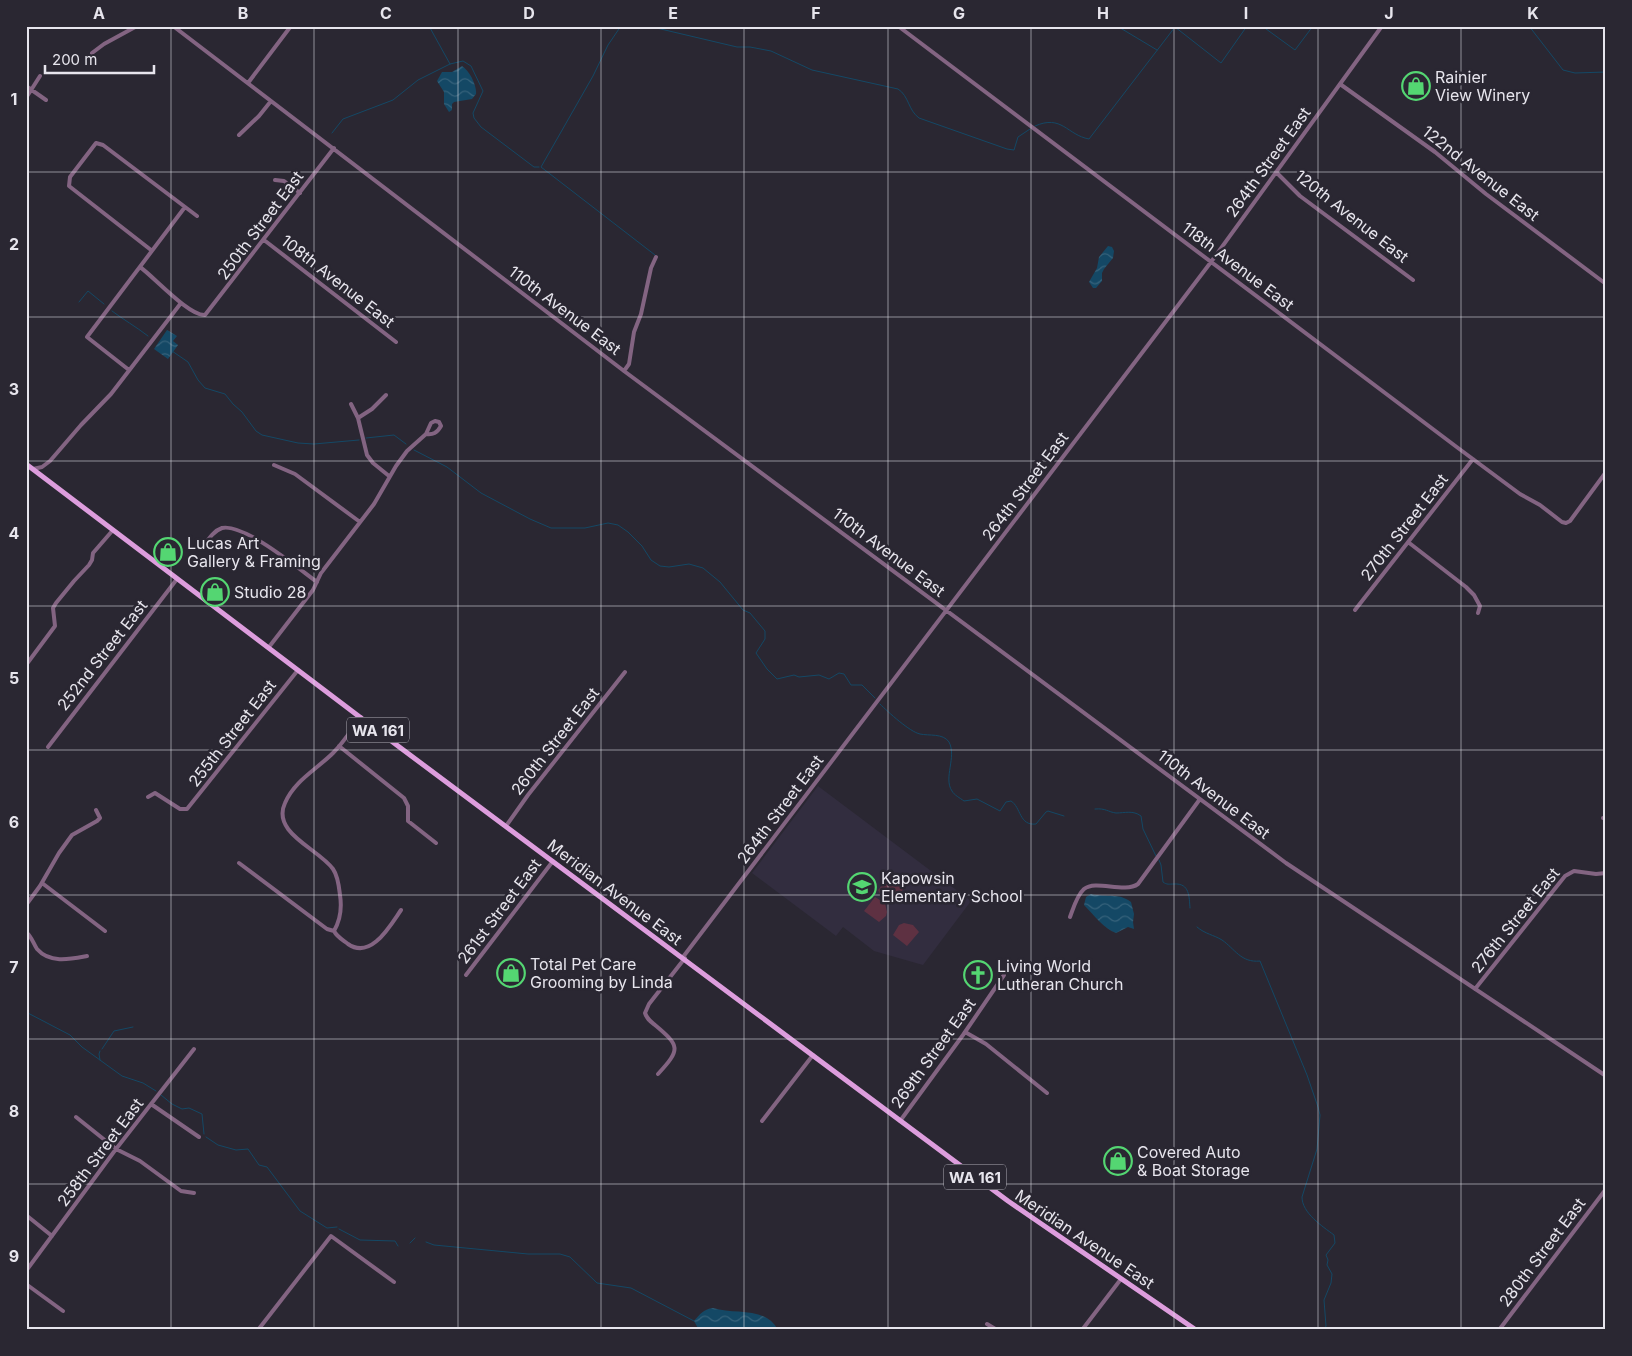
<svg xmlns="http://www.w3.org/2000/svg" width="1632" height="1356" viewBox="0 0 1632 1356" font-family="Inter,sans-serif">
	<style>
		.built { fill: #322d3f }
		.green { fill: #5e3142 }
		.water { fill: url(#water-waves) }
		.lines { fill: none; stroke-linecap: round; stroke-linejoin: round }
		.stream { stroke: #144865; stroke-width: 1 }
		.minor { stroke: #836482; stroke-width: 4 }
		.major { stroke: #dd9ddd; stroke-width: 5 }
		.grid { fill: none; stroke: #e7e5ed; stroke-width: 1; stroke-opacity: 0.55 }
		.labels { text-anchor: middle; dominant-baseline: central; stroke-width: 5; stroke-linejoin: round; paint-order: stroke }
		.shield { fill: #2a2732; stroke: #aeacb5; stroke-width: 1 }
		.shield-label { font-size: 15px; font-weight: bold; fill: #e7e5ed }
		.poi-label { font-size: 16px; fill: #e7e5ed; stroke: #2a2732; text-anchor: start }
		.street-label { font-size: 16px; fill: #e7e5ed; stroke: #2a2732 }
		.neatline { fill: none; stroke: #e7e5ed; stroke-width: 2 }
		.grid-label { font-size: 16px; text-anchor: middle; font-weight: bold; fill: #e7e5ed }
	</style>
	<defs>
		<pattern id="water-waves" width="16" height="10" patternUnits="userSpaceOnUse" patternTransform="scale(1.25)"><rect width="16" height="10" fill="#144865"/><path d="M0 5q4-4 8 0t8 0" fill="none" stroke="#36627b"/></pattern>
	</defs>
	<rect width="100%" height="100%" fill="#2a2732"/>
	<path class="built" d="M818,786L971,901L923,965L874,951L843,927L836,936L752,873Z"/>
	<path class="green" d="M891,876L904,888L897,898L888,899L880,894L878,890Z
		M875,897L885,903L887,912L886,916L879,922L864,911Z
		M904,923L913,925L919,932L907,946L893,935L899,925Z"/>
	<path class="water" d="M462,66C470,71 477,86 476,94L472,99L454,102L452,104V110L449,112L444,104V92L437,81L442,72H452Z
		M1108,246L1112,247L1114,251L1113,258L1104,269L1102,273V281L1096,288H1093L1089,282L1097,268L1099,257Z
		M167,330L177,336L173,341L178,345L168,359L154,349Z
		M1091,894C1107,898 1118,892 1131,902L1134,914L1133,922L1134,929L1128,927L1116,933C1104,929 1094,915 1084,905L1086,897Z
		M713,1308C735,1315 766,1306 778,1330H699L694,1321C700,1314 704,1309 713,1308Z"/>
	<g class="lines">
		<path class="stream" d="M429,26L450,64
			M621,26L608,45L593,76L541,167L655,255
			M648,26L737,47H750L771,51L812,70L898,89C909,96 908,110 919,118L1007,149L1014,150L1018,137L1030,129
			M1117,26L1157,50
			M1262,26L1295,50L1313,26
			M1529,26L1563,70L1575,73L1606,72
			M1035,126C1062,114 1067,135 1089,139L1175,27L1221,63L1247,26
			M332,133L343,119L393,100L418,80L450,64L463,61L471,66L483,91L473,113L474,118L481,127L530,164L534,167H539
			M79,302L88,291L104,304
			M112,311C124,320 135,326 148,336
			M172,351L188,362L198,380L205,388L225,394L233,404L242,412L256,431L262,435L298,443L314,444L359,440
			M366,438L394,435L406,444
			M414,450L447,467L481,493L530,519L551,528H585L608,523L618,525L628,532L642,546L651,560L660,566L669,567L689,564L703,568L720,582L743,610L750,613L765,631V639L756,653L767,669L777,679L794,675L799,677L819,675L829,679L839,673L844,674L851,685H862L875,698
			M880,704C888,712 910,732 920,734C929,736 943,733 949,742C957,757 943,778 952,791C954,795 960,798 964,801L977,799L1000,811L1006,802L1011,801C1021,807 1019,826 1036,824L1046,812L1048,811L1064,816
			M1095,809C1106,808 1108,812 1116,813C1125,813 1133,810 1141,816L1143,829L1156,856
			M1159,860L1161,865L1163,882C1167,885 1169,884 1174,884C1190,883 1189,897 1190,908
			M1197,927C1205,934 1214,935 1222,940C1235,949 1241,963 1260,961L1307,1075L1318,1107L1320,1115L1317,1149L1302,1197C1302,1213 1322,1226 1334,1235L1335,1243L1326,1255L1328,1260L1327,1265L1332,1274L1331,1283L1324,1300L1326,1326L1324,1330
			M26,1012L70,1035L82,1047L122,1076L143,1083L156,1091
			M102,1049L114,1031L133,1027
			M100,1060L99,1054L100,1051
			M161,1095L172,1104L182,1109L189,1108L202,1114L204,1134
			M206,1137L218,1145L236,1150L248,1149L259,1165L267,1167L300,1211L327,1228L337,1227
			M339,1229L360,1240L395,1241L398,1246
			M426,1242L434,1245L528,1254H560L570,1257L597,1283L631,1288L694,1321
			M410,1243L415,1238"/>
		<path class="minor" d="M173,26L624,371L1286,863L1606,1076
			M898,26L1458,448L1520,494L1540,505L1562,522L1566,523L1570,521L1606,472
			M92,53L104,44L137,26
			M248,83L291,26
			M1340,84L1435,152L1486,194L1606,284
			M26,86L46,100
			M26,98L40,76
			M239,135L259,116L271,101
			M1276,172L1300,196L1413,280
			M275,180L284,181L300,193
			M264,240L396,342
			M151,250L69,186L70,177L96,143L103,145L197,216
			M140,267C154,277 189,316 205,315L334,148
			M129,370L87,337L185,207
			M624,371L629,364L634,332L641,314L651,268L656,257
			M351,404L358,418L367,455L373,463L389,476
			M358,418L372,409L386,395
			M274,465L295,474L360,522
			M33,469L42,467L50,461L81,425L111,394L181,303
			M1408,542L1466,587L1474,595L1480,606L1478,613
			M203,547C208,540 213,531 222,528C244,523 299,569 317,582
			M1355,610L1473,459
			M269,647L313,590L321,573L374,504L396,466L407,451L426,434L431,423L435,421L439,422L441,426C437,433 433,435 426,434
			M26,665L55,626L53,608L56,603L74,581L89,565L92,560L93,553L113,530
			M339,746L404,798L408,806V821L436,843
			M48,747L177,579
			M148,797L155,793L180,809H187L298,670
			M1603,818H1606
			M506,826L528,795L625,672
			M239,863L327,929L334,931C337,937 343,940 348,944C371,960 390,926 401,910
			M42,883L105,931
			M26,905L40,886L59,853L72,835L97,821L100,818L96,810
			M1070,917C1073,909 1077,895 1084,889C1096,879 1124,894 1138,884L1200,799
			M334,931C341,919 342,908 340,895C339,886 338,876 333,869C319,849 271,833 285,803C294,781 317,769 333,753C343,743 352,729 361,717
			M26,932C32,937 33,943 37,949C50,964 71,959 87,956
			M683,957L1211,262L1382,26
			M466,975L553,861
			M1475,989L1565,876L1574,871L1596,874L1606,873
			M965,1032L986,1044L1047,1093
			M658,1074C681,1049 680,1046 655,1025C650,1021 647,1019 645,1013L649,1004L685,958
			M151,1104L199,1137
			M76,1117L116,1149L140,1161L181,1191L194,1193
			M762,1121L813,1055
			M900,1121L963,1035L1004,975
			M26,1215L52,1236
			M26,1271L116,1149L194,1049
			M26,1284L63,1311
			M987,1324L997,1330
			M258,1330L331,1236L394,1282
			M1082,1330L1121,1279
			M1499,1330L1606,1189"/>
		<path class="major" d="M26,464L398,746L1008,1201L1196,1330"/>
	</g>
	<path class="grid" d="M171,26V1330M314,26V1330M458,26V1330M601,26V1330M744,26V1330M888,26V1330M1031,26V1330M1174,26V1330M1318,26V1330M1461,26V1330M26,172H1606M26,317H1606M26,461H1606M26,606H1606M26,750H1606M26,895H1606M26,1039H1606M26,1184H1606"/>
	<defs>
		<symbol id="shop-ring" viewBox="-11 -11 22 22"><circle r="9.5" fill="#2a2732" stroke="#54d672" stroke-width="1.5"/><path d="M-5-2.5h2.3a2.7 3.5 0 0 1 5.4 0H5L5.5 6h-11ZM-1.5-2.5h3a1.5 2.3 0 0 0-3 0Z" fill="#54d672"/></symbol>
		<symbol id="school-ring" viewBox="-11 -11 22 22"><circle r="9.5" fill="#2a2732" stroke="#54d672" stroke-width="1.5"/><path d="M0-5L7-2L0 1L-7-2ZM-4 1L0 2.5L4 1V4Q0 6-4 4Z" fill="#54d672"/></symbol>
		<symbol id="church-ring" viewBox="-11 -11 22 22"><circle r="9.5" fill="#2a2732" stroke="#54d672" stroke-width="1.5"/><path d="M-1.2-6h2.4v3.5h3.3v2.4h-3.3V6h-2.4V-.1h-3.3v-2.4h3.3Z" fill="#54d672"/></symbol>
	</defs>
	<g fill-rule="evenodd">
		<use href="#shop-ring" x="1400" y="70" width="32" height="32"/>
		<use href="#shop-ring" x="152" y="536" width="32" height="32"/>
		<use href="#shop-ring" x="199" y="576" width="32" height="32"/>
		<use href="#school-ring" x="846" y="871" width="32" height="32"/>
		<use href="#shop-ring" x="495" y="957" width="32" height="32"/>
		<use href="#church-ring" x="962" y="959" width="32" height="32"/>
		<use href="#shop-ring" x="1102" y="1145" width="32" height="32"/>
	</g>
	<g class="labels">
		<g class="shield">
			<rect x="347" y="717.5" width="62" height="25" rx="4"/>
			<rect x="944" y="1164.5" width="62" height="25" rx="4"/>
		</g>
		<g class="shield-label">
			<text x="378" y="730">WA 161</text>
			<text x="975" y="1177">WA 161</text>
		</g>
		<g class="poi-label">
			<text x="1435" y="77">Rainier<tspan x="1435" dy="18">View Winery</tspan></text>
			<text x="187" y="543">Lucas Art<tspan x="187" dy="18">Gallery &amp; Framing</tspan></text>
			<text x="234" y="592">Studio 28</text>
			<text x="881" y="878">Kapowsin<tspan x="881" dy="18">Elementary School</tspan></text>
			<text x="530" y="964">Total Pet Care<tspan x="530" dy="18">Grooming by Linda</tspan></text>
			<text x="997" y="966">Living World<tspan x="997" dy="18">Lutheran Church</tspan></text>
			<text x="1137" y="1152">Covered Auto<tspan x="1137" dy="18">&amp; Boat Storage</tspan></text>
		</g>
		<g class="street-label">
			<text transform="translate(1268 162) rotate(-54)">264th Street East</text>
			<text transform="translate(1481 173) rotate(38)">122nd Avenue East</text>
			<text transform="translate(1352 216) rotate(38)">120th Avenue East</text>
			<text transform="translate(260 225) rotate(-53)">250th Street East</text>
			<text transform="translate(1238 266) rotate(37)">118th Avenue East</text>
			<text transform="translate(338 281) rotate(38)">108th Avenue East</text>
			<text transform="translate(565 310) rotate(37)">110th Avenue East</text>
			<text transform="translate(1025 486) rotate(-53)">264th Street East</text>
			<text transform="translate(1404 527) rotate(-52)">270th Street East</text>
			<text transform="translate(889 552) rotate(37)">110th Avenue East</text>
			<text transform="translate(102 655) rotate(-52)">252nd Street East</text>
			<text transform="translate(232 733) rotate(-52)">255th Street East</text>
			<text transform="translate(555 741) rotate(-52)">260th Street East</text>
			<text transform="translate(1214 794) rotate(37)">110th Avenue East</text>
			<text transform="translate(780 809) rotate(-53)">264th Street East</text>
			<text transform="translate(615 892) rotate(37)">Meridian Avenue East</text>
			<text transform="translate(499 911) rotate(-53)">261st Street East</text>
			<text transform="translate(1515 920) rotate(-51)">276th Street East</text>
			<text transform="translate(933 1053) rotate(-54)">269th Street East</text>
			<text transform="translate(100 1152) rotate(-53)">258th Street East</text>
			<text transform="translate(1085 1239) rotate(34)">Meridian Avenue East</text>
			<text transform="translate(1542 1252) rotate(-53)">280th Street East</text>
		</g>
	</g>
	<rect width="1632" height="1356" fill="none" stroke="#2a2732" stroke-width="55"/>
	<path d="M45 65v8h109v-8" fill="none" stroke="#e7e5ed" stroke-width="2.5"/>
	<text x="52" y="65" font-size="15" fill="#e7e5ed" stroke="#2a2732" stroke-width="4" paint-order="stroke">200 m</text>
	<rect x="28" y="28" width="1576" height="1300" class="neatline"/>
	<g class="grid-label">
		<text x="99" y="19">A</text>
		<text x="243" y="19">B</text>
		<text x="386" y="19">C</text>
		<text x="529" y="19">D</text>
		<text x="673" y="19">E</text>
		<text x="816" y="19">F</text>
		<text x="959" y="19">G</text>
		<text x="1103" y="19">H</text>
		<text x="1246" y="19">I</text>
		<text x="1389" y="19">J</text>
		<text x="1533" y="19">K</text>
		<text x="14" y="105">1</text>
		<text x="14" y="250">2</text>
		<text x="14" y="395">3</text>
		<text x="14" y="539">4</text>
		<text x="14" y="684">5</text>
		<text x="14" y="828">6</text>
		<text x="14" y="973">7</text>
		<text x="14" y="1117">8</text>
		<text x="14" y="1262">9</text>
	</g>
</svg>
